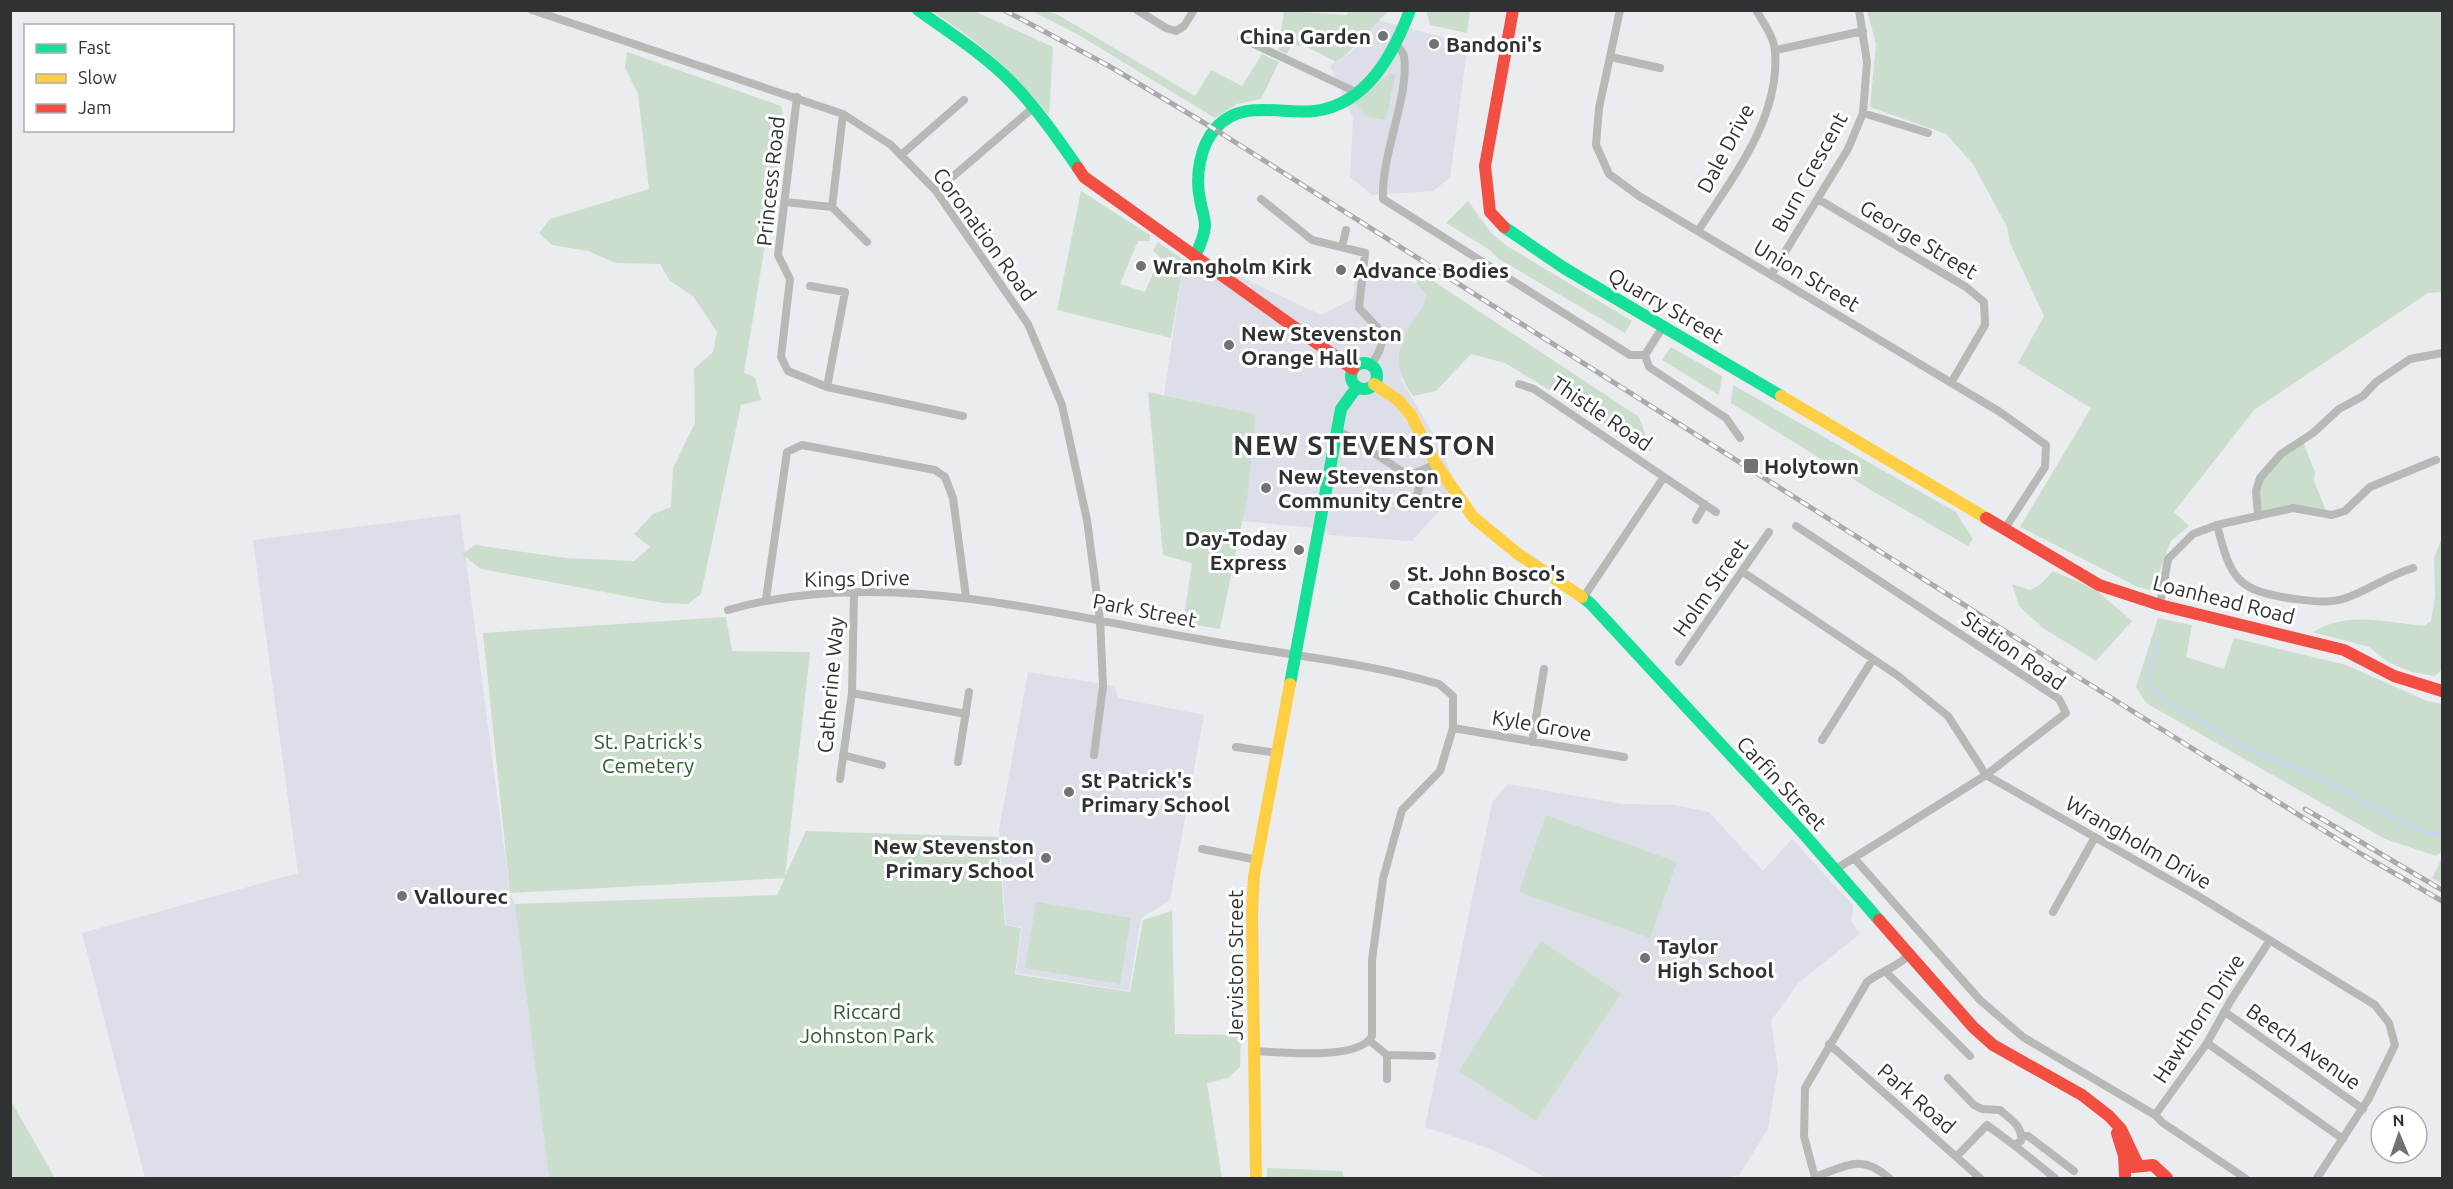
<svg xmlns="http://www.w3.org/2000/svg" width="2453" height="1189" viewBox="0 0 2453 1189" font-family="Ubuntu,sans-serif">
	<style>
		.built { fill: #dcdfe7 }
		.green { fill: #cbddcd }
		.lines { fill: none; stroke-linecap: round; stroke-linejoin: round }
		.stream { stroke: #c9d5f1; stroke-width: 3 }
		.street { stroke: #b5bab6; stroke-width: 8 }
		.fast { stroke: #16e098; stroke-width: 12 }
		.slow { stroke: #ffcf43; stroke-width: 12 }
		.jam { stroke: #f24e42; stroke-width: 12 }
		.rail-casing { stroke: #a7aba9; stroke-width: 5 }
		.rail { stroke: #fff; stroke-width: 3; stroke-dasharray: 9; stroke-linecap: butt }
		.poi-dot { fill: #717275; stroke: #fff; stroke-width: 2 }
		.labels { text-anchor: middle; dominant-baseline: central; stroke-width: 6; stroke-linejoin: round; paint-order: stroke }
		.poi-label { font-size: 21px; font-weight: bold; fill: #303133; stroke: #fff; text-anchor: start }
		.street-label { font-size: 21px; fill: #303133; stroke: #fff }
		.park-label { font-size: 21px; fill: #2e5d30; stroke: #fff }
		.district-label { font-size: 27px; font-weight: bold; letter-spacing: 1.5px; fill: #303133; stroke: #fff }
	</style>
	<rect width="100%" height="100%" fill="#ebecef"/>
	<path class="built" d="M1378,20L1468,44L1450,178L1433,191L1372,195L1350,177L1353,118L1330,66L1353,51Z
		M1192,254L1321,315L1353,299L1358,261L1416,283L1427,295L1424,308L1406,334L1401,380L1436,438L1458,490L1412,541L1330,535L1314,528L1242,521L1256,414L1164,395L1184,260Z
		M460,514L510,893L515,904L549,1178H145L82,933L298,873L253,540Z
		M1028,672L1115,686L1118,698L1204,715L1170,900L1141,918L1129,991L1016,973L1022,927L1006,925L999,830Z
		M1508,784L1622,804L1674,805L1709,812L1763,871L1792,839L1853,905V914L1850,920L1860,934L1798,983L1771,1021L1778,1070L1768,1129L1739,1175L1723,1178H1547L1493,1150L1425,1127L1492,803Z"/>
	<path class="green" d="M1426,10L1470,11L1467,33L1430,25Z
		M931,11H974L1053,47L1049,115C1013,73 979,40 931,11Z
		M1032,11H1048L1060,16L1195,96L1211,70L1242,86L1262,54L1279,62L1261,99L1237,104L1215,118L1077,34Z
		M1284,11L1347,15L1348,11H1389C1370,27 1357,48 1336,62L1303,45L1291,46L1287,54L1278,50Z
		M1867,11H2442V292L2428,293L2254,410L2174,512L2189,526L2171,541L2152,591L2138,587L2020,527L2091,408L2018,363L2044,316L2010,243L2007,227L1973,164L1946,134L1870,107L1876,44Z
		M627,52L781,106L785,123L744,373L755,377L761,400L741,405L701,594L688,604L663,603L481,569L462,554L475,545L566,558L634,561L650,547L634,534L653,514L671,507L673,468L695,423L694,369L713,352L717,332L693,296L670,281L660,264L616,263L588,251L552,245L539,233L550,219L649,189L638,94L625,68Z
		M1390,73L1395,75L1386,120L1365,116L1355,103Z
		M1081,191L1150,235V241H1138L1120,284L1145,292L1160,257L1153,251L1158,242L1184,260L1171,338L1057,310Z
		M1468,201L1491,233L1507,246L1632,321L1625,333L1499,259L1490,250L1446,223Z
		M1421,273L1639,417L1652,452L1505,363L1471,354L1436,391L1413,396C1398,376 1394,356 1406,333C1413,319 1423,311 1427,295L1416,283Z
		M1671,347L1722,376L1719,395L1662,360Z
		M1733,385L1956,512L1973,539L1968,546L1874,492L1731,403Z
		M1148,392L1256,414L1247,498L1220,629L1183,623L1192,563L1163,555Z
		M2303,442L2315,472L2314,481L2327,513L2305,508L2260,514C2256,472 2272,465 2303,442Z
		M2442,538V670L2434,676L2411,672L2388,662L2369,647L2313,632C2347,611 2386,622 2423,626L2431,621L2435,596L2434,558Z
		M2053,571L2095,589L2132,621L2096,661L2043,628L2019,606L2012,584L2030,590L2040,585Z
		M726,617L732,651L810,652L785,876L806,831L998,837L1005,925L1021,928L1015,974L1130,992L1143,920L1172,911L1175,1034L1241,1035L1240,1067L1228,1078L1207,1083L1222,1178H549L515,904L777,895L785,878L510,893L483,633Z
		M2158,618L2192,625L2186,657L2224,669L2234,638L2346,665L2427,701L2442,704V851L2436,856L2385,839L2146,703L2136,687Z
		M1546,815L1677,862L1650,938L1519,892Z
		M2442,858V884L2432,878Z
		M1036,902L1131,918L1120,984L1025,968Z
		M1541,941L1621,994L1536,1121L1459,1071Z
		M11,1101L55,1178H11Z
		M1267,1168L1342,1171L1344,1178H1267Z"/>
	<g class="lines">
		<path class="stream" d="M2159,637L2148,674L2151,687L2165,700L2236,743L2329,782L2389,816L2421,831L2442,835"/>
		<path class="street" d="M532,10L843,114L891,145L936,191L1028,324L1062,405L1087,520L1100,619L1103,686L1094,755
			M1137,10L1166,28L1176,31L1184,26L1194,10
			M1620,10L1599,108L1596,145L1609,174L1639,196L2000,412L2046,445L2045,467L2004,530
			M1241,38L1358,93
			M1396,44C1399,48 1403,52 1404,56C1410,95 1381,154 1383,199L1630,355H1645L1649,367L1726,418L1740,438
			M1776,50L1863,31
			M1611,57L1660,68
			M797,97L778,255L790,279L781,357L788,371L827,387L963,416
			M1863,113L1928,133
			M901,155L964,100
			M936,191L1034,107
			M1261,199L1312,240L1365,253L1359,308C1381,332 1392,335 1371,365
			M1818,199L1966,287L1984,302L1985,325L1951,383
			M785,202L832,207L843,114
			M832,207L867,242
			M1698,231C1732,178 1780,119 1775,52C1775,39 1763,22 1756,10
			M1342,247L1346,230
			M1771,275L1848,149L1863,113L1867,62L1859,10
			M810,286L845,292L827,387
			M1645,355L1664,325
			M1519,384L1534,389L1716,512
			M1337,431L1348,436L1409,476L1436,464
			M1409,476L1420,485L1417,494
			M2258,516L2256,491L2260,478L2281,454L2313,433L2339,409L2363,396L2376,382L2410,359L2442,353
			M1696,520L1705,504
			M2217,525C2231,580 2237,591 2295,599C2312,601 2329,604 2346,598C2369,590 2389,575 2413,568
			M1796,526L2059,699L2066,713L1986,775L1836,869
			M1743,572L1897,675L1948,716L1986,775L2198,896L2375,1005L2389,1023L2395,1045L2369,1098L2317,1178
			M1583,598L1664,477
			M766,599L787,452L802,445L935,470L945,477L953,498L966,597
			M2160,605L2168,559L2193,534L2217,525L2293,508L2332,515L2345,511L2370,487L2436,460
			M728,610C878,566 1049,613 1199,639C1278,654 1361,661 1439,684L1453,696V728L1440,771L1402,810L1383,879L1372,960V1036C1359,1061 1280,1052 1254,1051
			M1679,662L1769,532
			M852,693L966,714
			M1453,728L1624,757
			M1822,740L1873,659
			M1532,742L1544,669
			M1236,747L1277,753
			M843,755L882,765
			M958,762L969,692
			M840,779L852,693L854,594
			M1202,849L1258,860
			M1854,858L1980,1000L2023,1037L2155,1115L2163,1123L2245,1178
			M2053,912L2095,837
			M1886,972L1970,1056
			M2225,1012L2363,1109
			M1370,1041L1387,1055L1432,1056
			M2207,1043L2343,1139
			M1829,1044L1980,1178
			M1387,1055V1079
			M1948,1078L1974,1105L1982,1109L2000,1110C2010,1119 2023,1126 2021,1141L2014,1145L1987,1125L1956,1157
			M2155,1115L2207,1043L2231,1000L2270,940
			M2022,1136H2028L2074,1171
			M2014,1145L2055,1178
			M1815,1177C1847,1166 1861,1153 1889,1178
			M1815,1178L1804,1136L1805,1088L1867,982C1880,971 1897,968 1910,954"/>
		<path class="fast" d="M918,10C950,33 985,55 1013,84C1037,109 1058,139 1078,168
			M1504,227L1564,268L1781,396
			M1195,256C1200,246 1204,237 1205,226C1205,216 1201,208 1200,199C1195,177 1200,146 1215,129C1241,98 1281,115 1315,111C1367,104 1393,55 1410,10
			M1351 376a13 13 0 1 1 26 0a13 13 0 1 1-26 0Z
			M1582,597L1590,603L1802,832L1879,920
			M1290,684L1341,409L1357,387"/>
		<path class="slow" d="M1374,384L1398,400L1411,415L1436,464L1473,517L1518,554L1582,597
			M1781,396L1986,518
			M1256,1178L1252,913L1254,876L1290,684"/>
		<path class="jam" d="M1078,168L1084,177L1353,369
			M1504,227L1490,212L1485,166L1513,10
			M1986,518L2099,585L2160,605L2344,650L2394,676L2442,691
			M1879,920L1973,1027L1993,1045L2082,1095L2109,1116L2121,1129L2138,1165
			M2117,1133L2124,1156L2125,1175
			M2133,1167L2153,1165L2167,1178"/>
		<defs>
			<path id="rail" d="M1004,10L1109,66L1216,130L2081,679L2363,855L2442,901
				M2305,809L2442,890"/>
		</defs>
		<use href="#rail" class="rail-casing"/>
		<use href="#rail" class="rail"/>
	</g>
	<g class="poi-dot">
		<circle cx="1383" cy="36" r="6"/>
		<circle cx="1434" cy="44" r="6"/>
		<circle cx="1141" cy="266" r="6"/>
		<circle cx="1341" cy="270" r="6"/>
		<circle cx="1229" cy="345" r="6"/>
		<rect x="1743" y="458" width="16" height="16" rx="3"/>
		<circle cx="1266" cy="488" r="6"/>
		<circle cx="1299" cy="550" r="6"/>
		<circle cx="1395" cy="585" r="6"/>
		<circle cx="1069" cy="792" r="6"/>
		<circle cx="1046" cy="858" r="6"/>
		<circle cx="402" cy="896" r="6"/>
		<circle cx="1645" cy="958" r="6"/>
	</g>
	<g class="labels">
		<g class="poi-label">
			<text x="1371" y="36" text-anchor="end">China Garden</text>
			<text x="1446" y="44">Bandoni's</text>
			<text x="1153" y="266">Wrangholm Kirk</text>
			<text x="1353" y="270">Advance Bodies</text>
			<text x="1241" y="333">New Stevenston<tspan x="1241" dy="24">Orange Hall</tspan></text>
			<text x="1764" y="466">Holytown</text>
			<text x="1278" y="476">New Stevenston<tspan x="1278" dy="24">Community Centre</tspan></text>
			<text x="1287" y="538" text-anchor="end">Day-Today<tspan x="1287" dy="24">Express</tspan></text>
			<text x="1407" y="573">St. John Bosco's<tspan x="1407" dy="24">Catholic Church</tspan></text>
			<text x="1081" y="780">St Patrick's<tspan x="1081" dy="24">Primary School</tspan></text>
			<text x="1034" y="846" text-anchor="end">New Stevenston<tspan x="1034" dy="24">Primary School</tspan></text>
			<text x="414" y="896">Vallourec</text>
			<text x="1657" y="946">Taylor<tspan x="1657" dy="24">High School</tspan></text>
		</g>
		<g class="street-label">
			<text transform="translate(1725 148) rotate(-62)">Dale Drive</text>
			<text transform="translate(1809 172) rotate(-61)">Burn Crescent</text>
			<text transform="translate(770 181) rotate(-84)">Princess Road</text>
			<text transform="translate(985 234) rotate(54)">Coronation Road</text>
			<text transform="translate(1919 239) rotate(31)">George Street</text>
			<text transform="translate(1807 275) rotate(31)">Union Street</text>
			<text transform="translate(1666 305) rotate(30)">Quarry Street</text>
			<text transform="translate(1602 413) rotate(34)">Thistle Road</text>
			<text transform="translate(857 578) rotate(-1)">Kings Drive</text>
			<text transform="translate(1710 587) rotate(-55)">Holm Street</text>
			<text transform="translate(2224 599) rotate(14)">Loanhead Road</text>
			<text transform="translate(1145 610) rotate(11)">Park Street</text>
			<text transform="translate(2014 650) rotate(35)">Station Road</text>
			<text transform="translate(830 685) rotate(-85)">Catherine Way</text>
			<text transform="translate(1542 725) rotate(10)">Kyle Grove</text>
			<text transform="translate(1782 783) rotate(47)">Carfin Street</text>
			<text transform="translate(2139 842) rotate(30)">Wrangholm Drive</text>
			<text transform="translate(1235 965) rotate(-90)">Jerviston Street</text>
			<text transform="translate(2198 1018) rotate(-57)">Hawthorn Drive</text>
			<text transform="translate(2304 1046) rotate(35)">Beech Avenue</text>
			<text transform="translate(1917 1098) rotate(41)">Park Road</text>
		</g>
		<g class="park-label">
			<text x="648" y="741">St. Patrick's<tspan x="648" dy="24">Cemetery</tspan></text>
			<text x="867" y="1011">Riccard<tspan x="867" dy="24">Johnston Park</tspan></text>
		</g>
		<g class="district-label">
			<text x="1365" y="445">NEW STEVENSTON</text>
		</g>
	</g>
	<rect width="2453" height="1189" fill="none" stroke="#303133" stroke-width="24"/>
	<rect x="24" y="24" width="210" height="108" fill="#ffffff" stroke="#acadad" stroke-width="1.5"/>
	<rect x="36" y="44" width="30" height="9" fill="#16e098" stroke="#acadad" stroke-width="1.5"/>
	<text x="78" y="54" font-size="18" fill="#303133">Fast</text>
	<rect x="36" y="74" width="30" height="9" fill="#ffcf43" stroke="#acadad" stroke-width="1.5"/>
	<text x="78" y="84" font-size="18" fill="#303133">Slow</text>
	<rect x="36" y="104" width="30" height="9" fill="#f24e42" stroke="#acadad" stroke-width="1.5"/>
	<text x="78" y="114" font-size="18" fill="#303133">Jam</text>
	<g transform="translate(2399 1135) rotate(358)"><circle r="28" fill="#ffffff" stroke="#acadad" stroke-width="1.5"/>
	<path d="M0-4.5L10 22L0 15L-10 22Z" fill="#717275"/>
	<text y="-9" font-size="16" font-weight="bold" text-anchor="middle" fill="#303133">N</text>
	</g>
</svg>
